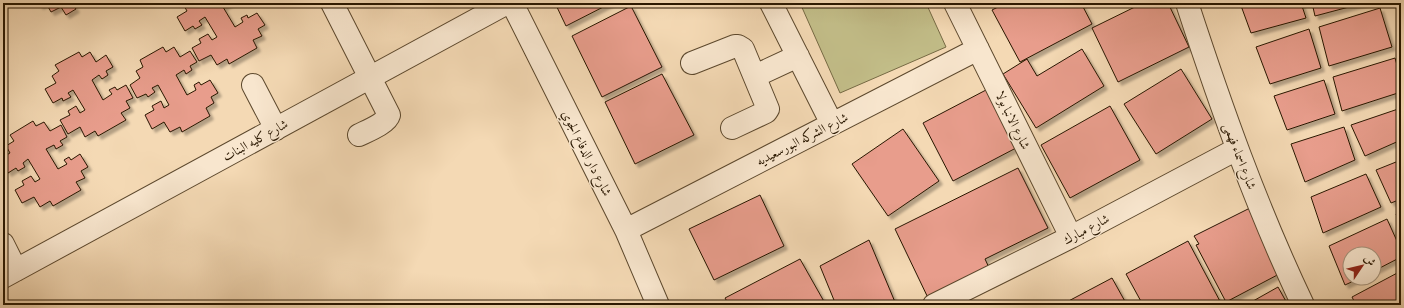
<svg xmlns="http://www.w3.org/2000/svg" width="1404" height="308" viewBox="0 0 1404 308" font-family="'EB Garamond',Amiri,serif">
	<style>
		.green { fill: #c2bd88; stroke: #766a44 }
		.building { fill: #e89d8c; stroke: #291700; filter: url(#shadow) }
		.lines { fill: none; stroke-linecap: round; stroke-linejoin: round }
		.minor-casing { stroke: #5c482d; stroke-width: 24 }
		.minor { stroke: #f8e6ce; stroke-width: 22 }
		.labels { text-anchor: middle; dominant-baseline: central; stroke-width: 3; stroke-linejoin: round; paint-order: stroke }
		.street-label { font-size: 13px; fill: #291700; stroke: #f8e6ce }
	</style>
	<defs>
		<filter id="shadow"><feDropShadow dx="3.5" dy="3.5" stdDeviation="1" flood-color="#0004"/></filter>
	</defs>
	<rect width="100%" height="100%" fill="#f4d9b4"/>
	<filter id="stains"><feTurbulence type="fractalNoise" baseFrequency=".005" numOctaves="4"/><feColorMatrix values="0 0 0 0 .2 0 0 0 0 .09 0 0 0 0 .02 0 0 0 .5 -.17"/></filter>
	<radialGradient id="worn" r=".72"><stop offset=".6" stop-color="#630" stop-opacity="0"/><stop offset="1" stop-color="#630" stop-opacity=".3"/></radialGradient>
	<path class="green" d="M800,3H926L946,47L840,93Z"/>
	<path class="building" d="M38,3H72L76,9L66,15L61,7L51,12L46,3L40,6Z
		M184,3H230L223,7L235,27L243,22L241,18L247,15L248,18L257,13L265,25L258,29L262,36L253,40L257,48L229,64L227,59L217,65L211,55L199,61L192,48L201,43L199,39L208,34L212,40L217,37L205,17L199,21L202,25L195,29L193,26L185,31L177,17L187,11L183,4Z
		M555,3H611L566,26Z
		M1006,3H1081L1092,24L1020,62L992,10Z
		M1143,3H1168L1189,47L1118,82L1092,28Z
		M1240,3H1301L1306,18L1251,33Z
		M1312,3H1364L1315,16Z
		M631,6L662,67L602,97L572,36Z
		M1380,8L1392,47L1329,66L1319,27Z
		M1309,29L1321,68L1270,84L1256,47Z
		M163,47L166,52L174,47L180,57L190,51L197,62L190,66L192,70L186,74L184,70L176,75L187,95L196,90L194,85L199,82L201,85L210,80L218,93L211,97L214,103L206,108L210,116L182,132L180,127L170,132L164,122L152,129L145,115L154,110L152,106L161,101L164,108L169,105L158,85L152,88L155,92L148,97L146,94L137,98L130,85L140,78L136,71L143,67L140,60Z
		M1082,49L1104,86L1036,128L1003,74L1027,59L1037,76Z
		M79,52L82,57L90,52L96,62L106,55L113,67L106,71L108,75L102,79L99,75L92,80L103,100L112,94L109,90L115,87L117,90L126,85L133,98L126,101L130,108L121,113L126,120L98,136L95,131L85,137L80,127L68,134L60,120L70,115L68,111L76,106L80,113L85,110L73,90L68,93L71,97L63,101L62,98L53,103L45,89L56,83L52,76L59,71L55,65Z
		M1395,58L1401,79V92L1342,111L1333,77Z
		M1181,69L1212,119L1156,154L1124,104Z
		M662,74L694,135L635,164L605,102Z
		M1324,80L1335,114L1287,130L1274,96Z
		M986,90L1016,148L953,181L923,123Z
		M1110,106L1140,160L1070,198L1041,145Z
		M1401,108V140L1365,156L1351,125Z
		M33,121L36,126L44,122L50,131L61,125L67,137L60,141L63,145L56,149L54,145L46,149L58,169L67,164L64,160L69,157L71,160L80,154L88,167L81,171L85,178L76,182L81,190L53,206L50,201L40,207L34,197L22,203L15,190L24,185L22,181L31,176L35,182L40,179L28,159L23,163L25,167L18,171L16,168L8,173L3,165V157L10,153L6,146L14,141L10,135Z
		M1344,127L1355,160L1305,182L1291,144Z
		M903,129L939,181L888,216L852,164Z
		M1401,160V199L1391,203L1376,170Z
		M1018,168L1048,228L985,259L991,272L930,302L895,229Z
		M1366,174L1381,207L1323,233L1311,197Z
		M760,195L784,246L714,280L689,229Z
		M1254,206L1283,272L1226,302L1196,245L1199,244L1194,236Z
		M1401,212V224L1396,214Z
		M1387,219L1401,250V257L1374,271V254H1350V278H1360L1345,285L1329,246Z
		M869,240L895,302L889,305H836L820,266Z
		M1188,241L1222,305H1143L1126,274Z
		M800,259L826,305H729L725,298Z
		M1401,271V305H1356L1352,297Z
		M1112,278L1127,305H1061Z
		M1278,287L1288,305H1246Z"/>
	<g class="lines">
		<defs>
			<path id="minor" d="M332,3L389,115C387,123 367,131 359,135
				M512,3L626,230L658,305
				M771,3L832,124
				M955,3L1071,237
				M1187,3C1221,107 1256,206 1303,305
				M692,63L735,46H738L743,49L768,109L766,112L732,128
				M755,76L798,56
				M253,85L276,129
				M626,230L978,49
				M3,244L16,270
				M3,277L507,3
				M934,305L1071,237L1237,149"/>
		</defs>
		<use href="#minor" class="minor-casing"/>
		<use href="#minor" class="minor"/>
	</g>
	<g class="labels">
		<g class="street-label">
			<text transform="translate(1013 120) rotate(64)">شارع الانبا بولا</text>
			<text transform="translate(802 139) rotate(-27)">شارع الشركه البورسعيديه</text>
			<text transform="translate(255 140) rotate(-29)">شارع كليه البنات</text>
			<text transform="translate(587 153) rotate(63)">شارع دار الدفاع الجوي</text>
			<text transform="translate(1240 156) rotate(69)">شارع اسماء فهمى</text>
			<text transform="translate(1086 229) rotate(-28)">شارع مبارك</text>
		</g>
	</g>
	<rect width="1404" height="308" fill="none" stroke="#f4d9b4" stroke-width="16"/>
	<rect x="4" y="4" width="1396" height="300" fill="none" stroke="#291700" stroke-width="2"/>
	<rect x="8" y="8" width="1388" height="292" fill="none" stroke="#291700"/>
	<g transform="translate(1362 266) rotate(55)"><circle r="19" fill="#f8e6ce" stroke="#a5937c"/>
	<path d="M0-3L7 15L0 10L-7 15Z" fill="#8f2418"/>
	<text y="-6" font-size="11" font-weight="bold" text-anchor="middle" fill="#291700">ش</text>
	</g>
	<rect width="100%" height="100%" filter="url(#stains)"/>
	<rect width="100%" height="100%" fill="url(#worn)"/>
</svg>
